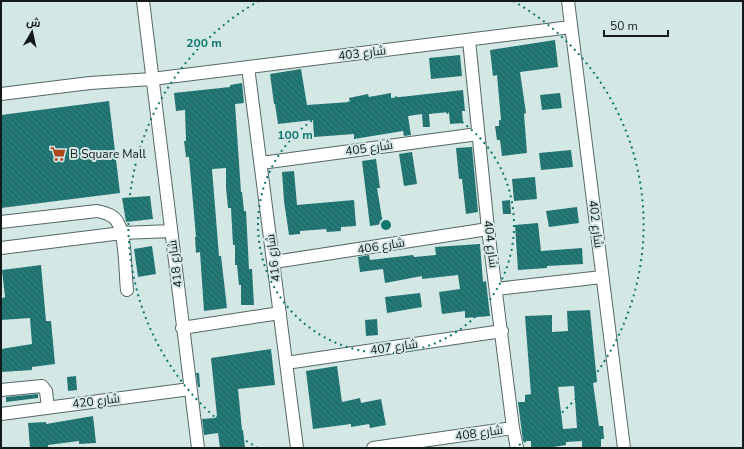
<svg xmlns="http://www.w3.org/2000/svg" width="744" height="449" viewBox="0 0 744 449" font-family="'Nunito Sans',Cairo,sans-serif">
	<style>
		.building { fill: url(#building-back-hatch); fill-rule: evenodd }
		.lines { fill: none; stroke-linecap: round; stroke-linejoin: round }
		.minor-casing { stroke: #566766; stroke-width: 14 }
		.minor { stroke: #fff; stroke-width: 12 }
		.ring { fill: none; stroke: #0f766e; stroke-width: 2; stroke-dasharray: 2 4 }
		.labels { text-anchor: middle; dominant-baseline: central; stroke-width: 4; stroke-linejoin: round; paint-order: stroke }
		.street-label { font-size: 12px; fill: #131a1a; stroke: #d3e7e5 }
		.poi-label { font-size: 12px; fill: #131a1a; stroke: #d3e7e5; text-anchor: start }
		.centre { fill: #0f766e; stroke: #d3e7e5; stroke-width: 2 }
		.ring-label { font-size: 12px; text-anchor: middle; font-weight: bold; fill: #0f766e; stroke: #d3e7e5; stroke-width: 4; stroke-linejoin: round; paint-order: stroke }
	</style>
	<defs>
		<pattern id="building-back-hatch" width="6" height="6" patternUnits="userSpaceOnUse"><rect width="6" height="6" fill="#247876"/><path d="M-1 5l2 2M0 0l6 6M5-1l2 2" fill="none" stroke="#1e6260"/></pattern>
	</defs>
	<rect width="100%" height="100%" fill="#d3e7e5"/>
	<path class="building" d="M555,40L558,67L520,72L526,113L524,114L527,153L502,156L500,140H497L495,126H499V120H501L497,75L493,76L490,50Z
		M460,55L462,76L431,79L429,58Z
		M301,69L307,105L350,102L349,98L368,94L369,97L391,93V98L463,90L465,111H462L463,123L450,124L449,112L429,114L430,127H423L422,114L408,116L411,135L404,136L403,131L354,139V134L314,137L313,120L278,124L275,104H274L270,74Z
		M242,83L244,103L235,104L241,192H242L244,211H246L249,269H252L254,305H241V285H239L237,265H235V245H233L231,208H228L226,188V168L212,169L219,256H221L227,308L204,311L200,252L196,253L195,237H196L189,157H186L184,141H186L185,110L176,111L174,93L230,87V85Z
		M560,93L562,108L542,110L540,95Z
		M109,101L120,193L1,208V115Z
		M472,147L478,212L466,214L462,179H459L456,148Z
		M571,150L573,167L541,170L539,153Z
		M412,152L417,184L404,186L399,154Z
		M376,159L380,188H377L383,224L370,226L362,161Z
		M294,171L297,205L354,200L356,226L341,227V231L327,232L326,229L300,231V234L289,235L284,201L282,172Z
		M535,177L537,199L514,201L512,179Z
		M150,196L153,219L126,222L122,198Z
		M510,200L511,214H503L502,201Z
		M577,207L579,223L549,227L546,211Z
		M538,223L541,251L582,248L583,264L547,266V268L518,270L515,225Z
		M480,244L483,282L486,281L490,316L465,318V311L442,314L439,292L460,289L458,275L422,279V276L385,283L383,269L360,272L358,257L369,255L370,260L413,255L414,257L436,255L435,247Z
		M152,246L156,274L138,277L134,249Z
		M41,265L46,321H51L55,364L32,367V370L1,372V349L32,344L30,318L1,320V299L5,297L2,270Z
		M420,293L422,307L387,313L385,297Z
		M590,310L597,382L593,383L599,426H603L604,439H601V448H582V441L566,442V445L547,448H531V441H523L518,402H525V395L531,394L525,316L552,315V332L568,331L567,311ZM574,386L577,428L563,429L558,387Z
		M377,319L378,335L366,336L365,320Z
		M271,349L275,385L238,389L242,430H243L245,447L220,448L218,433L204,435L202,419L215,418L217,416L211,358Z
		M337,366L342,402L360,398L361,403L381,399L386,425L370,428L369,424L351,427V424L313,429L306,371Z
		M196,373H199L200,387H198Z
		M76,376L77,390L68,391L67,377Z
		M38,394V398L6,402V397Z
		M93,416L96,443L79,444V441L48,445V448H30L28,423L46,422V424Z"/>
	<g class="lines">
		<defs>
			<path id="minor" d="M143,1L198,448
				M568,1L624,448
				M469,40L488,229L513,428L517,448
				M248,67L297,448
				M1,94L90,83L152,79L571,27
				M261,163L478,134
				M1,222L97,211C106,213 114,215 118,223C126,237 125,273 127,290
				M1,248L122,233L171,231
				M274,262L488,229
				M496,289L602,277
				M182,328L280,313
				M286,363L502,331
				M1,390L42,386L46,391L48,408
				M1,414L190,389
				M373,448L513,428"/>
		</defs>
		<use href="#minor" class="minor-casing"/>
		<use href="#minor" class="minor"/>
	</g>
	<g class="ring">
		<circle cx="386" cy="225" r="128"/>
		<path d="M258 448A257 257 0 0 1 259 1M513 1A257 257 0 0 1 514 448"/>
	</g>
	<defs>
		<symbol id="supermarket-bare" viewBox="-9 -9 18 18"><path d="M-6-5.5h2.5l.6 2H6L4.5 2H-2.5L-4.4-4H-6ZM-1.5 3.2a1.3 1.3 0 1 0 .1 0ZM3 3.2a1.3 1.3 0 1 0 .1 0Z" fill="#af491d" stroke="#d3e7e5" stroke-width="2.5" paint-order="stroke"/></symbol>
	</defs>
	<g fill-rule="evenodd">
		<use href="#supermarket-bare" x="47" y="143" width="22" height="22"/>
	</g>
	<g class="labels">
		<g class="street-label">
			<text transform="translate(362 53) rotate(-7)">شارع 403</text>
			<text transform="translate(369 148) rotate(-8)">شارع 405</text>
			<text transform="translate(596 224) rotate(83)">شارع 402</text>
			<text transform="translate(491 244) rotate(83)">شارع 404</text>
			<text transform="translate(381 246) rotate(-9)">شارع 406</text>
			<text transform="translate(273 258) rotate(-97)">شارع 416</text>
			<text transform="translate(175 264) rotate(-97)">شارع 418</text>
			<text transform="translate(394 347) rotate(-8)">شارع 407</text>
			<text transform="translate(96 401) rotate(-7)">شارع 420</text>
			<text transform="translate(479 433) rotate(-8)">شارع 408</text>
		</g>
		<g class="poi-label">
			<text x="70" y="154">B Square Mall</text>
		</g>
	</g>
	<circle cx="386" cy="225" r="6" class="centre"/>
	<g class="ring-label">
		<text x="204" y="47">200 m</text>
		<text x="295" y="139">100 m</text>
	</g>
	<rect width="744" height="449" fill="none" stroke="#131a1a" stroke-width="4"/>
	<g transform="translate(32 32) rotate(9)" stroke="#d3e7e5" stroke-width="3" paint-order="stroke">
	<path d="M0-3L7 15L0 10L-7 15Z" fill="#131a1a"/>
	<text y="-6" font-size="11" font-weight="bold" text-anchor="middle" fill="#131a1a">ش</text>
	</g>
	<path d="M604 30v6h64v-6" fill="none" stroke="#131a1a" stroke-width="2"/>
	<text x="610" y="30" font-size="12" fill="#131a1a" stroke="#d3e7e5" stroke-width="3" paint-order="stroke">50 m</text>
</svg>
